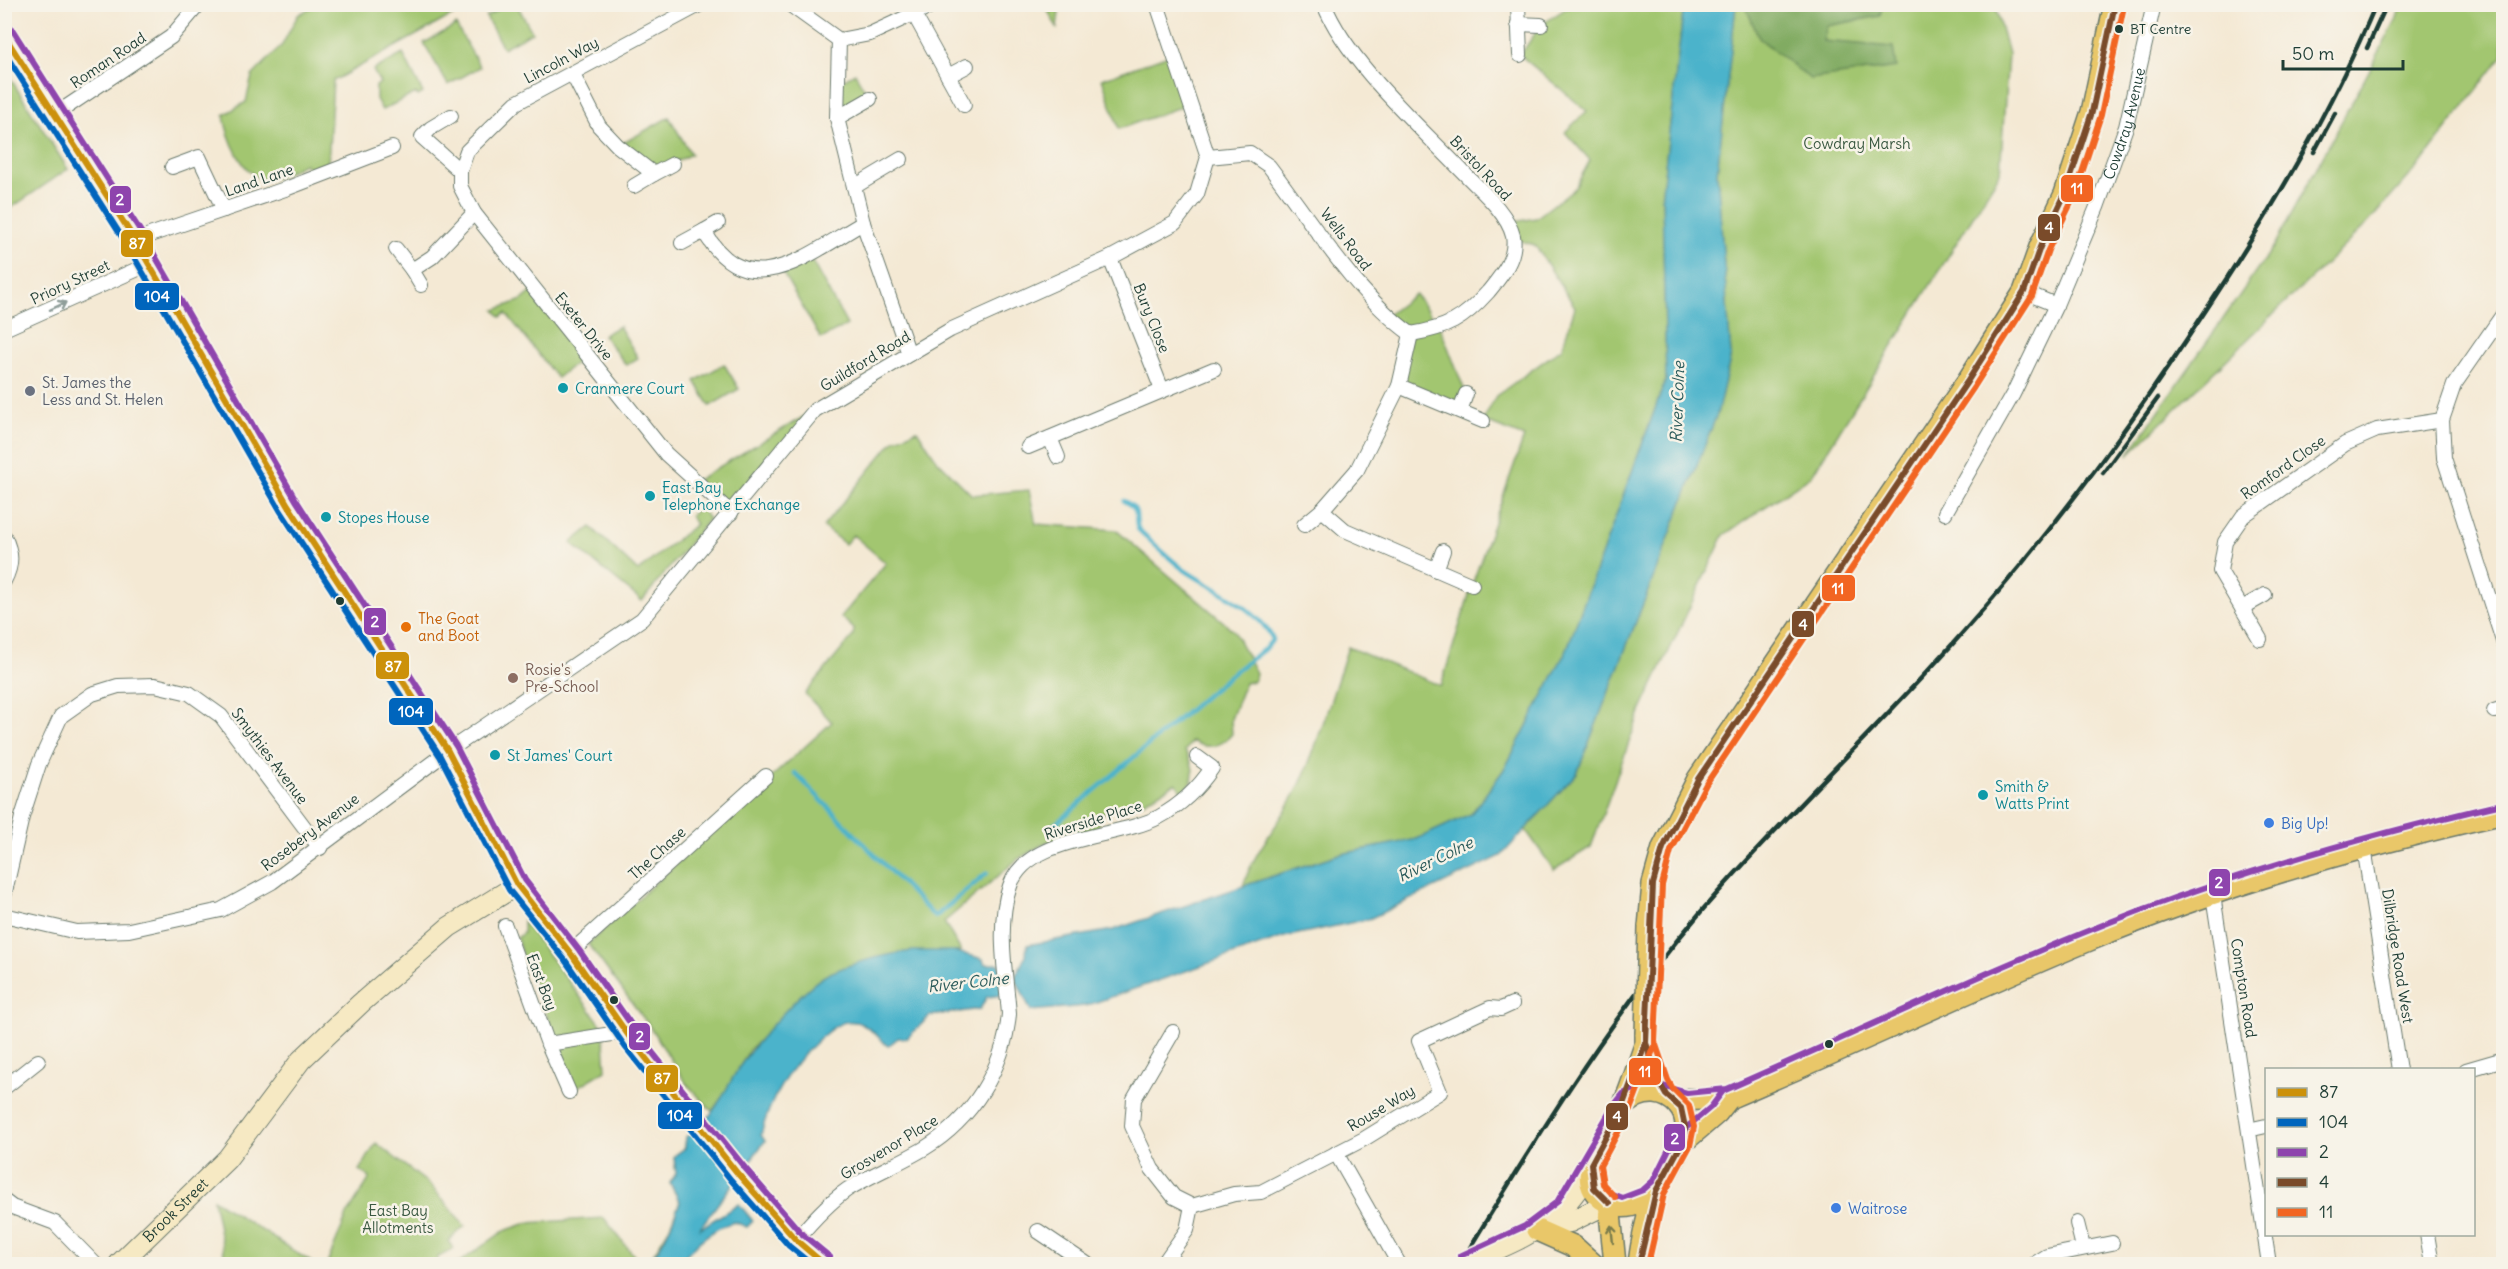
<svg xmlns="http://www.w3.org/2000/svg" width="2508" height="1269" viewBox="0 0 2508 1269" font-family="Delius,sans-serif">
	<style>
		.green { fill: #a2c670; stroke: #608252; stroke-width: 1.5 }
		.forest { fill: #81ab62; stroke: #50744b; stroke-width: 1.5 }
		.water { fill: #4cb3cb; stroke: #367880; stroke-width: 1.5 }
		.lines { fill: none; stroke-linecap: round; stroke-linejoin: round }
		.stream { stroke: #4cb3cb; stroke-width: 4.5 }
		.street-casing { stroke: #6a796c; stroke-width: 16 }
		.secondary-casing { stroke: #6a796c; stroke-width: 22 }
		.primary-casing { stroke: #6a796c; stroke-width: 24 }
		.street { stroke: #fff; stroke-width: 14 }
		.secondary { stroke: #f6e9c3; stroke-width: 20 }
		.primary { stroke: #e9c769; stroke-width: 21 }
		.rail { stroke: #1f3d34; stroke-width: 4.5 }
		.primary-bridge-casing { stroke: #6a796c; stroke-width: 24; stroke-linecap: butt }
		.primary-bridge { stroke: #e9c769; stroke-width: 21 }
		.bus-1-casing { stroke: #f7f3e8; stroke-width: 10 }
		.bus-2-casing { stroke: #f7f3e8; stroke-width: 10 }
		.bus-3-casing { stroke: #f7f3e8; stroke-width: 10 }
		.bus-4-casing { stroke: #f7f3e8; stroke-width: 10 }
		.bus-5-casing { stroke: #f7f3e8; stroke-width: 10 }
		.bus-1 { stroke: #cc910a; stroke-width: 6 }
		.bus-2 { stroke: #0065bd; stroke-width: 6 }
		.bus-3 { stroke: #8e44ad; stroke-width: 6 }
		.bus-4 { stroke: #7a4b2a; stroke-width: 6 }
		.bus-5 { stroke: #f26522; stroke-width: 6 }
		.oneway { stroke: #8f9e9a }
		.oneway2 { stroke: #7a7b4c }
		.bus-dot { fill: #1f3d34; stroke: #f7f3e8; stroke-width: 2 }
		.culture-dot { fill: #0f9aa8; stroke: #f7f3e8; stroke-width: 2 }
		.worship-dot { fill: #6b7280; stroke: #f7f3e8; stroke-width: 2 }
		.food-dot { fill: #e8710a; stroke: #f7f3e8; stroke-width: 2 }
		.education-dot { fill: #8d6e63; stroke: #f7f3e8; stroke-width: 2 }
		.shop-dot { fill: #3f7fe0; stroke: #f7f3e8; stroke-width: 2 }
		.labels { text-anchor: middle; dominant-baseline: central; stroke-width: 5; stroke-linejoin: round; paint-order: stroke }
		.bus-label { font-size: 14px; fill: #1f3d34; stroke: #f7f3e8; text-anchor: start }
		.street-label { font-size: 15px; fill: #1f3d34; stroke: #f7f3e8 }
		.park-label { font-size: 15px; fill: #395840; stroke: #f7f3e8 }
		.worship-label { font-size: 15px; fill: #5b616d; stroke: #f7f3e8; text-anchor: start }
		.culture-label { font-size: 15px; fill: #0d838f; stroke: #f7f3e8; text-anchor: start }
		.food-label { font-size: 15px; fill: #c56008; stroke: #f7f3e8; text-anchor: start }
		.education-label { font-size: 15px; fill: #785e54; stroke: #f7f3e8; text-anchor: start }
		.shop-label { font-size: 15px; fill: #366cbe; stroke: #f7f3e8; text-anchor: start }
		.water-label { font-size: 16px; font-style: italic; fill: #2a5a5a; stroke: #f7f3e8 }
		.line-badge { stroke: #f7f3e8; stroke-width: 2 }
		.badge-label { font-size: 16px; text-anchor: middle; font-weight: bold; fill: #fff }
	</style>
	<rect width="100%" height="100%" fill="#f7f3e8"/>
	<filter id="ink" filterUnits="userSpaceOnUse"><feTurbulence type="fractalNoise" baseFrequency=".0167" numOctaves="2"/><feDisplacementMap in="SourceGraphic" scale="12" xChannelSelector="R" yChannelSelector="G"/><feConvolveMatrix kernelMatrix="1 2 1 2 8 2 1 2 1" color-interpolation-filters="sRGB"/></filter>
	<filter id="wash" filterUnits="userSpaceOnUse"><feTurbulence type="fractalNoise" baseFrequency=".008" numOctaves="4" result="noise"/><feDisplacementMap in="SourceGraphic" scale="24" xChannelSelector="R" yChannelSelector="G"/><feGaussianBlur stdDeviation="1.35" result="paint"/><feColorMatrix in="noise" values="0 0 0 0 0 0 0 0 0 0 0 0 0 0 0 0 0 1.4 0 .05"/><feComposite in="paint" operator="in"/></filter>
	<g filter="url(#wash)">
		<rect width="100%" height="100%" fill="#f4e9d4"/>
		<path class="green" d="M315,5H471L333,81L328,166L315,173L310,171L305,164C294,168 281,178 270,179C244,183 226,134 224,115L246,102L252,76L282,45L298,15Z
			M507,5H517L532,32L503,48L486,17Z
			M1045,5H1060L1057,28Z
			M1571,5H1684L1662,192L1666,379L1567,649L1505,768L1471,814L1417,839L1336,855L1243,886C1255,847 1285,819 1301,782C1320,739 1333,692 1348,647L1441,686L1472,585L1524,437L1483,421L1496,396L1562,348L1575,307L1535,245L1513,239L1509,223L1536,218L1575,188L1590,160L1565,132L1587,111L1520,55L1541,25Z
			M1736,5H1995L2008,54L2000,173L1812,475L1724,535L1640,712L1591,847L1554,870L1525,829L1577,773L1717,414L1731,355L1717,173Z
			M2401,5H2503V55L2422,162L2367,224L2128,455L2274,246L2396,21Z
			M456,25L480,67L448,85L424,43Z
			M1174,53L1191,103L1119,129L1102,79Z
			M403,54L423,93L418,96L416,93L382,110L376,99V86L380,83L373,70Z
			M5,70L68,169L5,212H4Z
			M855,73L870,99L837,118V83Z
			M669,117L691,154L654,174L618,146Z
			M808,254L847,325L821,339L780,268Z
			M534,290L586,355L557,378L506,313L501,317L495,310L522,300Z
			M1415,294L1441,329L1466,394L1460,411L1399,386L1411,334L1386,316Z
			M619,326L638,358L626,365L603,335Z
			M724,364L739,389L710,406L695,381Z
			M815,410L731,513L695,481Z
			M917,430L937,460L972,495L1029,490L1036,524L1116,530L1234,631L1256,673L1254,681L1245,683L1231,719L1232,734C1221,747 1207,750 1192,741L1185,751C1195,766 1197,779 1183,793L1176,783L1143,802L1097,815L1099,828L1047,842L1018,859L944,922L961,951L825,978L749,1050L741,1065L755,1091L649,1261L667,1233L680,1202L670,1183L676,1174L674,1156L685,1148L686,1137C704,1125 716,1112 726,1092L712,1111L686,1083L650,1027L588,944L832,722L805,694L853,636L854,629L841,617L886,563L853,535L845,544L823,527L894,440Z
			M700,507L709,519L642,601L571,543L591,527L638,571L696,524L690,516Z
			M523,921L603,1027L606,1070L575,1089L528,967L524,965L517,938L523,933Z
			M376,1143L430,1185L465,1226L448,1241L454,1249L438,1257L436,1264H327L347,1215L370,1178L360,1170Z
			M213,1199L314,1264H226Z
			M604,1218L639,1262L638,1264H457L504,1231L527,1223Z"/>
		<path class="forest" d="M1745,5H1882L1880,16L1827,26L1823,41L1893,47L1896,67L1810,79L1759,38Z"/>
		<path class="water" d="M1684,5H1736L1717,173L1731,355L1717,414L1577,773L1501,856L1369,919L1284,937L1085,1006L1031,1011L1015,977L1026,955L1027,945L1113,930L1336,855L1417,839L1471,814L1505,768L1567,649L1666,379L1662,192Z
			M912,951H953L983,959L985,964H1000L1003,995L987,997L980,1009L930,1016L907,1038H898L888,1046C880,1039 866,1023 855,1022C841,1019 830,1030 819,1039C790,1066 770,1097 761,1135L765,1141L699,1229L739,1204L753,1221L747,1227L735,1222C713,1227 692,1247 678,1264H641C661,1258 672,1221 680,1202L670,1183L676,1174L674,1156L685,1148L686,1137C718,1114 720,1097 740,1066C756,1042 803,987 828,974C854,962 883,955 912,951Z"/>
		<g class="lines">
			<path class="stream" d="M795,773L935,917L987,873
				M1053,826L1235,671L1266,648L1273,639C1256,606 1212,589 1183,569C1167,557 1152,542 1138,529C1133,513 1142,511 1124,501"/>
		</g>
	</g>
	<g filter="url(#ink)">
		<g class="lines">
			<defs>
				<g id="street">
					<path d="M701,4L516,103L467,151L460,171V186L474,213L666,454L731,513"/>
					<path d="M789,4L839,40L870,34L935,4"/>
					<path d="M1324,4C1346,61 1421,128 1463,172C1480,190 1507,212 1513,236C1517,258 1501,276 1488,292C1463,320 1447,328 1411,334"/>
					<path d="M1518,4L1520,55"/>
					<path d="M915,16L964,105"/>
					<path d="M1518,24L1541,25"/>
					<path d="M839,40L837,118L863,223"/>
					<path d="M572,73L599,126L618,146L654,174L673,164"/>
					<path d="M948,76L967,66"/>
					<path d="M56,114L171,37L199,4"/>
					<path d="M451,116L431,128L422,137L460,171"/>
					<path d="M837,118L870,99"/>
					<path d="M1208,157L1250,153L1269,166C1311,221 1355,294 1411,334L1399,386L1357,470L1322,510L1345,530L1472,585"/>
					<path d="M172,167L199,157L224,210"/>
					<path d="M634,186L654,174"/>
					<path d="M854,187L901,159"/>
					<path d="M704,231L718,223"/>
					<path d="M135,240L288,188L392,148"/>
					<path d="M682,243L704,231C747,308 808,254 863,223L909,354"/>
					<path d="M396,249L412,270"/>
					<path d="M1110,258L1162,390"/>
					<path d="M421,285L412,270L432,257L474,213"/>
					<path d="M2024,292L2056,305"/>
					<path d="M2504,313L2454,385L2442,420L2444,458L2504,644"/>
					<path d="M4,329L149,264"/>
					<path d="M1399,386L1483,421"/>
					<path d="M1460,411L1466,394"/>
					<path d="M1050,438L1058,457"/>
					<path d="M1028,447L1214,369"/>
					<path id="s1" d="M1945,513L2013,394L2056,305L2097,207L2126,127L2154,4"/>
					<path d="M1304,525L1322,510"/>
					<path d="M4,536C12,553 13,564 4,581"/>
					<path d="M1436,570L1443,551"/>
					<path d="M2242,608L2265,595"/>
					<path d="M2260,639L2220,571L2225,542L2243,516L2345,444L2377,430L2442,420"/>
					<path d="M2494,711L2504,708"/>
					<path d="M2364,847L2399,1070"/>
					<path d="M2213,895L2269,1264"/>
					<path d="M4,896L22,817L39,764L61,716L92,694L118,686L155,685L189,693L221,716L320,848"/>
					<path d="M4,915L77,932L129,930L221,910L272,882L448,751L642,619L815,410L950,330L1110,258L1175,223L1197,194L1208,157L1157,4"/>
					<path d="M505,926L548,1044L612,1034L624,1029"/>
					<path d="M570,953L766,776"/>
					<path d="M1173,1032L1134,1099L1132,1126L1152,1169L1174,1197L1192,1206L1234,1194L1261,1192L1364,1139L1440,1092L1419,1041L1490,1008L1501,1009L1512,1004"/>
					<path d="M548,1044L569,1092"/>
					<path d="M2466,1070L2504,1059"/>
					<path d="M4,1088L38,1061"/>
					<path d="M2257,1128L2266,1126"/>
					<path d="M1336,1153L1399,1264"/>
					<path d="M4,1201L12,1207L55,1223L95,1264"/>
					<path d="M2077,1223L2083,1247"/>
					<path d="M1038,1231L1087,1264"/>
					<path d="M2427,1234L2432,1264"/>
					<path d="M796,1240C812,1221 828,1203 848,1189C873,1174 900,1163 925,1148C972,1119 1004,1069 1009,1014C1006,974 996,926 1010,886C1027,835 1117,839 1159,817C1181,805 1198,789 1212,768L1197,757"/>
					<path d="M1163,1264L1187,1230L1192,1206"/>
					<path d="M2034,1264L2047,1256L2112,1243"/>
				</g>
				<g id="secondary">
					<path d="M4,34L135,240L288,505L448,751L517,885L572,955L633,1042L738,1174L796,1240L824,1264"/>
					<path d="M1543,1227L1570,1222L1609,1203"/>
					<path id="s2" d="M119,1264L227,1159L301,1060L361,1003L449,927L517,885"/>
					<path d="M1464,1264C1523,1237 1555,1230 1590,1170"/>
				</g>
				<path id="primary" d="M1649,927L1653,884L1663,848L1698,779L1967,382L2024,292L2040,247L2065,194L2092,112L2115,4
					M1646,1034V1043C1638,1064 1632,1087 1622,1108C1608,1136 1563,1186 1614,1205C1630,1210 1644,1202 1656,1191
					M1646,1043L1666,1095
					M1674,1100L1729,1098C1849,1047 1967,991 2087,941C2221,885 2362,845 2504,813
					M1622,1107C1632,1098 1641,1092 1655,1093C1665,1094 1672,1098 1678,1105C1702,1131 1666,1169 1656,1193C1648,1210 1641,1246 1639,1264
					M1682,1143L1717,1113L1729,1098
					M1609,1203L1615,1264
					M1537,1230L1573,1246L1593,1264"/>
			</defs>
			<use href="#street" class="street-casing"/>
			<use href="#secondary" class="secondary-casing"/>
			<use href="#primary" class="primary-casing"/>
			<use href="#street" class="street"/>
			<use href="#secondary" class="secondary"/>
			<use href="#primary" class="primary"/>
			<path class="rail" d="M2367,48L2387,4
				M2314,152L2335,113
				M2103,473L2158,398
				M1460,1264C1533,1143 1607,1022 1699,914C1786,813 1885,722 1973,621C2058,525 2134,420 2204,313C2269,215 2330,113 2376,4"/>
			<defs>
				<path id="primary-bridge" d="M1646,1034L1649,927"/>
			</defs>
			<use href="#primary-bridge" class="primary-bridge-casing"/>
			<use href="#primary-bridge" class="primary-bridge"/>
			<defs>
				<path id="bus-1" d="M4,35L135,240L288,505L448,751L517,885L572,955L633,1042L738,1174L796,1240L824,1264"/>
				<path id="bus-2" d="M4,52L127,245L280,510L440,756L509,890L565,960L626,1048L731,1180L789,1246L811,1264"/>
				<path id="bus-3" d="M12,29L143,235L296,500L456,746L525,880L579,950L640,1037L745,1168L802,1234L830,1257
					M1612,1194L1622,1198L1643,1190L1653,1181L1675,1137L1711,1107L1723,1091L1748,1080
					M1460,1256L1525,1226L1557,1202L1612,1108L1623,1094L1643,1085L1655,1084L1687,1093L1727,1089C1863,1030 1997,965 2136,912C2255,867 2378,833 2502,804"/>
				<path id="bus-4" d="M1609,1203L1594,1188L1591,1164L1622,1107L1646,1043V1022
					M1639,1264L1656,1191L1682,1143L1685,1127L1681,1108L1666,1095L1660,1084L1646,1043L1653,884L1663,848L1698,779L1967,382L2024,292L2040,247L2065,194L2092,112L2115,4"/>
				<path id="bus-5" d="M1615,1197L1603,1184L1600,1166L1630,1110L1655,1045V1022
					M1648,1264L1664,1194L1690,1146L1694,1127L1689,1105L1673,1089L1668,1080L1655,1042L1662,885L1671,851L1706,784L1974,387L2032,296L2048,250L2074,197L2101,115L2124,6"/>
			</defs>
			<use href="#bus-1" class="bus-1-casing"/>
			<use href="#bus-2" class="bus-2-casing"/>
			<use href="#bus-3" class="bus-3-casing"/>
			<use href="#bus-4" class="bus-4-casing"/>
			<use href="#bus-5" class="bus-5-casing"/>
			<use href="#bus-1" class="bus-1"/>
			<use href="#bus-2" class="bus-2"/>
			<use href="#bus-3" class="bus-3"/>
			<use href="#bus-4" class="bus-4"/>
			<use href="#bus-5" class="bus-5"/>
		</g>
		<defs><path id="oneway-shaft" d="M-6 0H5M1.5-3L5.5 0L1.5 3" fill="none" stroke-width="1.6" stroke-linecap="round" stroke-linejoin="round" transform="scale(1.5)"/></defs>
		<use class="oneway" href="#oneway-shaft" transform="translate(58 306) rotate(-25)"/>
		<use class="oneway2" href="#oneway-shaft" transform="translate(1612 1234) rotate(-96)"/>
	</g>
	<g class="bus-dot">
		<circle cx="2119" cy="29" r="5"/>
		<circle cx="340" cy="601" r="5"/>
		<circle cx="614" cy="1000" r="5"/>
		<circle cx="1829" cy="1044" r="5"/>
	</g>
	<g class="culture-dot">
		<circle cx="563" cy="388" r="6"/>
		<circle cx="650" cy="496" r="6"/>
		<circle cx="326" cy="517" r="6"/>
		<circle cx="495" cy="755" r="6"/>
		<circle cx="1983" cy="795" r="6"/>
	</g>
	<circle class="worship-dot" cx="30" cy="391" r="6"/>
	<circle class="food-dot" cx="406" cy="627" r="6"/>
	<circle class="education-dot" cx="513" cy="678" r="6"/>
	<g class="shop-dot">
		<circle cx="2269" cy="823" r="6"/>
		<circle cx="1836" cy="1208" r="6"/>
	</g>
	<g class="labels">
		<g class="bus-label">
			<text x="2130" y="29">BT Centre</text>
		</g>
		<g class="street-label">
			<text transform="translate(108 60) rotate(-34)">Roman Road</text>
			<text transform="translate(561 60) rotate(-28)">Lincoln Way</text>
			<text stroke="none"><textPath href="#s1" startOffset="430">Cowdray Avenue</textPath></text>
			<text transform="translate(1481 168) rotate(47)">Bristol Road</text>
			<text transform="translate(259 180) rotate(-19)">Land Lane</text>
			<text transform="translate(1346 239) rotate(53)">Wells Road</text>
			<text transform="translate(70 282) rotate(-25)">Priory Street</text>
			<text transform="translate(1152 318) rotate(68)">Bury Close</text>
			<text transform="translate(584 326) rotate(51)">Exeter Drive</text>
			<text transform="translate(865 361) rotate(-31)">Guildford Road</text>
			<text transform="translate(2283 467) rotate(-35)">Romford Close</text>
			<text transform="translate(270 756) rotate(53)">Smythies Avenue</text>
			<text transform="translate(1093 820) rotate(-17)">Riverside Place</text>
			<text transform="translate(310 832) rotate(-37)">Rosebery Avenue</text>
			<text transform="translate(657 853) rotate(-42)">The Chase</text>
			<text transform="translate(2398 956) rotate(81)">Dilbridge Road West</text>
			<text transform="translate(542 982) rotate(69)">East Bay</text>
			<text transform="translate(2244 988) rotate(81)">Compton Road</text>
			<text transform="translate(1381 1108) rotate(-31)">Rouse Way</text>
			<text transform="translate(889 1147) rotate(-31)">Grosvenor Place</text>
			<text stroke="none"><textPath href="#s2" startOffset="78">Brook Street</textPath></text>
		</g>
		<g class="park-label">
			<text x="1857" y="143">Cowdray Marsh</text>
			<text x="398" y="1210">East Bay<tspan x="398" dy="17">Allotments</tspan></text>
		</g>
		<g class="worship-label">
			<text x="42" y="382">St. James the<tspan x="42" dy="17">Less and St. Helen</tspan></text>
		</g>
		<g class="culture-label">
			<text x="575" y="388">Cranmere Court</text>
			<text x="662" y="487">East Bay<tspan x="662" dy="17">Telephone Exchange</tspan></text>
			<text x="338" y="517">Stopes House</text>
			<text x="507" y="755">St James' Court</text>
			<text x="1995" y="786">Smith &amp;<tspan x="1995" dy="17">Watts Print</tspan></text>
		</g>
		<g class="food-label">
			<text x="418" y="618">The Goat<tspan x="418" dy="17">and Boot</tspan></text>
		</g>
		<g class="education-label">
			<text x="525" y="669">Rosie's<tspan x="525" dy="17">Pre-School</tspan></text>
		</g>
		<g class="shop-label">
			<text x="2281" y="823">Big Up!</text>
			<text x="1848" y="1208">Waitrose</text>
		</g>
		<g class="water-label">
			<text transform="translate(1677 402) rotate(-88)">River Colne</text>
			<text transform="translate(1435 859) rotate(-26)">River Colne</text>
			<text transform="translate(968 982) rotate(-6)">River Colne</text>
		</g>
	</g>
	<g class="line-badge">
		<rect x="2060" y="174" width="34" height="29" rx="6" fill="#f26522"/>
		<rect x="109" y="185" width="23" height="29" rx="6" fill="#8e44ad"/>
		<rect x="2037" y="213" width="24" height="29" rx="6" fill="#7a4b2a"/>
		<rect x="120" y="229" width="34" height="29" rx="6" fill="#cc910a"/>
		<rect x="134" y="282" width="46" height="29" rx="6" fill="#0065bd"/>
		<rect x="1821" y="574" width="35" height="28" rx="6" fill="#f26522"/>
		<rect x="363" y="607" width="24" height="29" rx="6" fill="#8e44ad"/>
		<rect x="1791" y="610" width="24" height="28" rx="6" fill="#7a4b2a"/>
		<rect x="375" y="651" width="35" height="29" rx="6" fill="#cc910a"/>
		<rect x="388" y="697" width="46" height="29" rx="6" fill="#0065bd"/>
		<rect x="2208" y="868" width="23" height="29" rx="6" fill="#8e44ad"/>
		<rect x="628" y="1022" width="23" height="29" rx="6" fill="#8e44ad"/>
		<rect x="1628" y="1057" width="34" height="29" rx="6" fill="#f26522"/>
		<rect x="645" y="1064" width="34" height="29" rx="6" fill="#cc910a"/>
		<rect x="657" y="1101" width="46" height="29" rx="6" fill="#0065bd"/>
		<rect x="1605" y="1102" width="24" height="29" rx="6" fill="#7a4b2a"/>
		<rect x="1663" y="1123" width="23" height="29" rx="6" fill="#8e44ad"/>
	</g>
	<g class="badge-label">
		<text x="2077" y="194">11</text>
		<text x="120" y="205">2</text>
		<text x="2049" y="233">4</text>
		<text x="137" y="249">87</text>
		<text x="157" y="302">104</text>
		<text x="1838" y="594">11</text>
		<text x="375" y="627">2</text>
		<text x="1803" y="630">4</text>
		<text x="393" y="672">87</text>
		<text x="411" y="717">104</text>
		<text x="2219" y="888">2</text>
		<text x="640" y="1042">2</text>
		<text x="1645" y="1077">11</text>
		<text x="662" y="1084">87</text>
		<text x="680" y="1121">104</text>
		<text x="1617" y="1122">4</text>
		<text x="1675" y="1144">2</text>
	</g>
	<rect width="2508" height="1269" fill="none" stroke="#f7f3e8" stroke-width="24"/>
	<rect x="2265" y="1068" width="210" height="168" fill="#f7f3e8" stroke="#a1aaa0" stroke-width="1.5"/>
	<rect x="2277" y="1088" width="30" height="9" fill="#cc910a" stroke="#a1aaa0" stroke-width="1.5"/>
	<text x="2319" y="1098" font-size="18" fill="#1f3d34">87</text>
	<rect x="2277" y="1118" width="30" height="9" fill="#0065bd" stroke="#a1aaa0" stroke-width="1.5"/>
	<text x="2319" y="1128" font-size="18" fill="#1f3d34">104</text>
	<rect x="2277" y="1148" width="30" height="9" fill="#8e44ad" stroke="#a1aaa0" stroke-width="1.5"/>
	<text x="2319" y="1158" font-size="18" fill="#1f3d34">2</text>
	<rect x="2277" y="1178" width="30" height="9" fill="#7a4b2a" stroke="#a1aaa0" stroke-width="1.5"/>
	<text x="2319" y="1188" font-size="18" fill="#1f3d34">4</text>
	<rect x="2277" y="1208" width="30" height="9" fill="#f26522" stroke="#a1aaa0" stroke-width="1.5"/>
	<text x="2319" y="1218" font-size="18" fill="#1f3d34">11</text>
	<path d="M2283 60v9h120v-9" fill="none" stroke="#1f3d34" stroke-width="3"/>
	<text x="2292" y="60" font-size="18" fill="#1f3d34" stroke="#f7f3e8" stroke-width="4.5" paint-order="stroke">50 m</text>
</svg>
